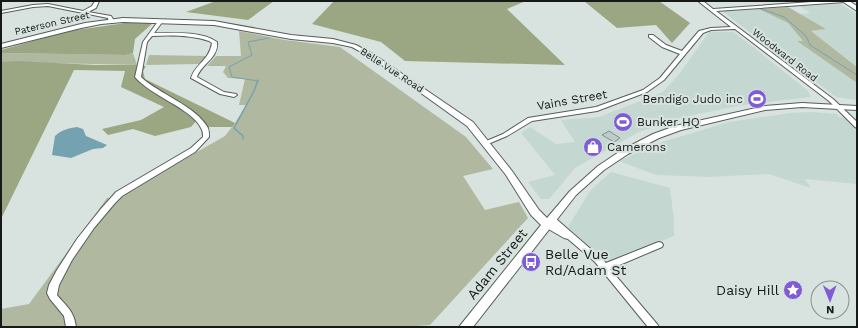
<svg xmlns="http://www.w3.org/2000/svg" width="858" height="328" viewBox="0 0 858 328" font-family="'Work Sans',sans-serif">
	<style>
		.built { fill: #c4d7d0 }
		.green { fill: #b0b9a0 }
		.forest { fill: #9ba782 }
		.water { fill: #74a2b1 }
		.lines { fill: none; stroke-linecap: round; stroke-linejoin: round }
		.stream-far1 { stroke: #74a2b1; stroke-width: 1 }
		.stream { stroke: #74a2b1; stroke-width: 1.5 }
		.building { fill: #bfcaca; stroke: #859090 }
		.street-casing { stroke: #555e5b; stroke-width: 2 }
		.secondary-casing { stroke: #555e5b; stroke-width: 2 }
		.street { fill: #fff; fill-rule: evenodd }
		.secondary { fill: #fff; fill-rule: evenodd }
		.labels { text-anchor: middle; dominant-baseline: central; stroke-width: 4; stroke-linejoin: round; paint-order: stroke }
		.far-street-label { font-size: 10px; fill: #161918; stroke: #d8e3df }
		.poi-label { font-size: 12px; fill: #161918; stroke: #d8e3df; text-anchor: start }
		.street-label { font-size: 12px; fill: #161918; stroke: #d8e3df }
		.near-poi-label { font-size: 14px; fill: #161918; stroke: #d8e3df; text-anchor: start }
		.near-street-label { font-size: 14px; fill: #161918; stroke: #d8e3df }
	</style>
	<rect width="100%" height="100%" fill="#d8e3df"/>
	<path class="built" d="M840,4L857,14V67L811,31L825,29L800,14L811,13L799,6Z
		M759,9L788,23L803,41H798L857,83V100L836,97L722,11Z
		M709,32H734L807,90L811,97L743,105L683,117L639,132L575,168L549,199H541L528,182L555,175L521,133L530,127L556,144L575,142L561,120L599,117L663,92L680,73Z
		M810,112L837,114L839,117L857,118V184L805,179L811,188L769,174L707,177L656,175L619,161L662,142L729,122L790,113Z
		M611,172L670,188L674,220V236L611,261L601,257L568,227L590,191Z"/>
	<path class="green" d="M788,7L826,29L811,31L857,67V83L797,41H803L788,23L759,9Z
		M239,31L285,40L340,47L466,137L493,169L463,176L485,210L519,202L528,218L430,325L404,327H1V309L29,304L107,198L118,197L225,136L235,123L246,105H239L245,79L228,78L223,72L226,66H207L216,56H241Z
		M1,53L126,55L133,53L137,65L1,62Z
		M149,55L207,56L199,64L146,65Z"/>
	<path class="forest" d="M216,1H274L248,20L186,12Z
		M334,1H526L507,9L565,65L405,61L381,42L312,24Z
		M584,1H659L690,23L672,43L656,25L617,28Z
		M126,23H153L135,39L133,53L126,55L1,53V50L68,31Z
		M17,61L95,65H137L135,78L197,120L191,127L155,136L133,129L108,135L102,129L141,120L164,107L121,87L125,71L74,70L1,219V62Z
		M143,66H146L143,71L145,79L235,123L232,127H207L202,119L141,79L139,75Z"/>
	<path class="water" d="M77,127L83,129L86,136L107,145L103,148L93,149L71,158L52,155L55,136C61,130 69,128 77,127Z"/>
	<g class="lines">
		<path class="stream-far1" d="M759,8L784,17L806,36L810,45L857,75
			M258,81L232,77L229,67L252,55L248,42L269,38"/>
		<path class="stream" d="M243,139V136L234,128L254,91L258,80"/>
	</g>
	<path class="building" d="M609,131L620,138L614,142L602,135Z"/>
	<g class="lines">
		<defs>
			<path id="street" d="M95,1H99L96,8L88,12L111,16L113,19V23H109L108,18L48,6L33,7L1,13V11L33,5L48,4L83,11L92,6Z
				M698,1H703L713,9L826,1H847L845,2L716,11L833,99L857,122V128L855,127L829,101L735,29L711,30L703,33L664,80L647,92L597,111L532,121L507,136L488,144H484L483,143L484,142L503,134L528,118L596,107L643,90L660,78L680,54L662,47L649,37V35H653L666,45L682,51L699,31L711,28L731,27Z
				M159,20L163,21L154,33C171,33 202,31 217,42C219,58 201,64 197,77L224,92L236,94L237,95L234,97L220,94L191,78C196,63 209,61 212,43L209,41C191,35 171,35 152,36L147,42L141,77C159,94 196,106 208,128C209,131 209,134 209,137L195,152L122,196L115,203L94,228L72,260L59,285L57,295C67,307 74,311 76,327H66L64,316L50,299L47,293L49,285L57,270L77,239L100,210L116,192L191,148L203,137C203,134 203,131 201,128C191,108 151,96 135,77L143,42Z
				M552,217L555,218L601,258L606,263L656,243L659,242L662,243L663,245L662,247L610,269L657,324L659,327H648L595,262L568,239L564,238L545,227L544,225L545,223L550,222L548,220L549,218Z"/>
			<path id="secondary" d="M842,1H849L857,6V11Z
				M123,18L214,21L291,35L333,39L356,45L376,56L473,122L512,171L539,210L547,218L570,191L598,166L622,150L653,134L675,126L765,106L802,103L857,106V110L802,107L765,110L681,130L659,138L628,154L604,170L576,195L473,327H459L541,225L531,215L506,175L467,126L372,58L352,47L333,43L291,39L214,25L123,22L101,24L81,28L1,48V44L85,23Z"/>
		</defs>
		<use href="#street" class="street-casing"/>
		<use href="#secondary" class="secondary-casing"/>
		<use href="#street" class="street"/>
		<use href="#secondary" class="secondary"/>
	</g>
	<defs>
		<symbol id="stadium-disc" viewBox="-11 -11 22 22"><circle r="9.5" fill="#7f5bd5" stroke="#d8e3df"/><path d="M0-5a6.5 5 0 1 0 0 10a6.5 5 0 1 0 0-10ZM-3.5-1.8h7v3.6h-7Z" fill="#fff"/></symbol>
		<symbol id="shop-disc" viewBox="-11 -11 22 22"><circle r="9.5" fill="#7f5bd5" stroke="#d8e3df"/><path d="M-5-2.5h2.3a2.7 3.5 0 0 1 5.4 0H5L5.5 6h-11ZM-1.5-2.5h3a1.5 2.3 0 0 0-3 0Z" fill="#fff"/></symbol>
		<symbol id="bus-disc" viewBox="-11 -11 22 22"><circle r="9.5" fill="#7f5bd5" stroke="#d8e3df"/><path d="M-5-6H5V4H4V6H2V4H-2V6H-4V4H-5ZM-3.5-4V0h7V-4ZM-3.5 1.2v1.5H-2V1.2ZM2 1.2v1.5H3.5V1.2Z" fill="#fff"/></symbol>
		<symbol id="sight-disc" viewBox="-11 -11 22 22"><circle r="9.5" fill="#7f5bd5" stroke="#d8e3df"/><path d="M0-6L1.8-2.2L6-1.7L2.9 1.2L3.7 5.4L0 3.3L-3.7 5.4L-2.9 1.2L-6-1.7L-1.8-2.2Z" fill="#fff"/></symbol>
	</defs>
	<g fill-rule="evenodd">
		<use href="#stadium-disc" x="746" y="88" width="22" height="22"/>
		<use href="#stadium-disc" x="612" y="111" width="22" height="22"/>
		<use href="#shop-disc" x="582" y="136" width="22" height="22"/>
		<use href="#bus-disc" x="520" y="251" width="22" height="22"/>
		<use href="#sight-disc" x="782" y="279" width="22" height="22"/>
	</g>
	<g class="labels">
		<g class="far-street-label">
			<text transform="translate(52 23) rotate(-13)">Paterson Street</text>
			<text transform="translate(785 55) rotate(38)">Woodward Road</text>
			<text transform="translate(392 70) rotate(33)">Belle Vue Road</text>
		</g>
		<g class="poi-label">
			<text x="743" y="99" text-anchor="end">Bendigo Judo inc</text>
			<text x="637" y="122">Bunker HQ</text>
			<text x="607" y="147">Camerons</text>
		</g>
		<g class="street-label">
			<text transform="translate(572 100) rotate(-10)">Vains Street</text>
		</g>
		<g class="near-poi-label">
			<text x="545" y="254">Belle Vue<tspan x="545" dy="16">Rd/Adam St</tspan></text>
			<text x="779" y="290" text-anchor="end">Daisy Hill</text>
		</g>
		<g class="near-street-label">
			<text transform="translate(497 264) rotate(-51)">Adam Street</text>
		</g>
	</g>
	<rect width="858" height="328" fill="none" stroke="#161918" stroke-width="4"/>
	<g transform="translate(830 300) rotate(179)"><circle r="19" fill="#d8e3df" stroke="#8a928f"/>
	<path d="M0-3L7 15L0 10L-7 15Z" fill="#7f5bd5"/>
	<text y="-6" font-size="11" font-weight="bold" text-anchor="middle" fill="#161918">N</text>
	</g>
</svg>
